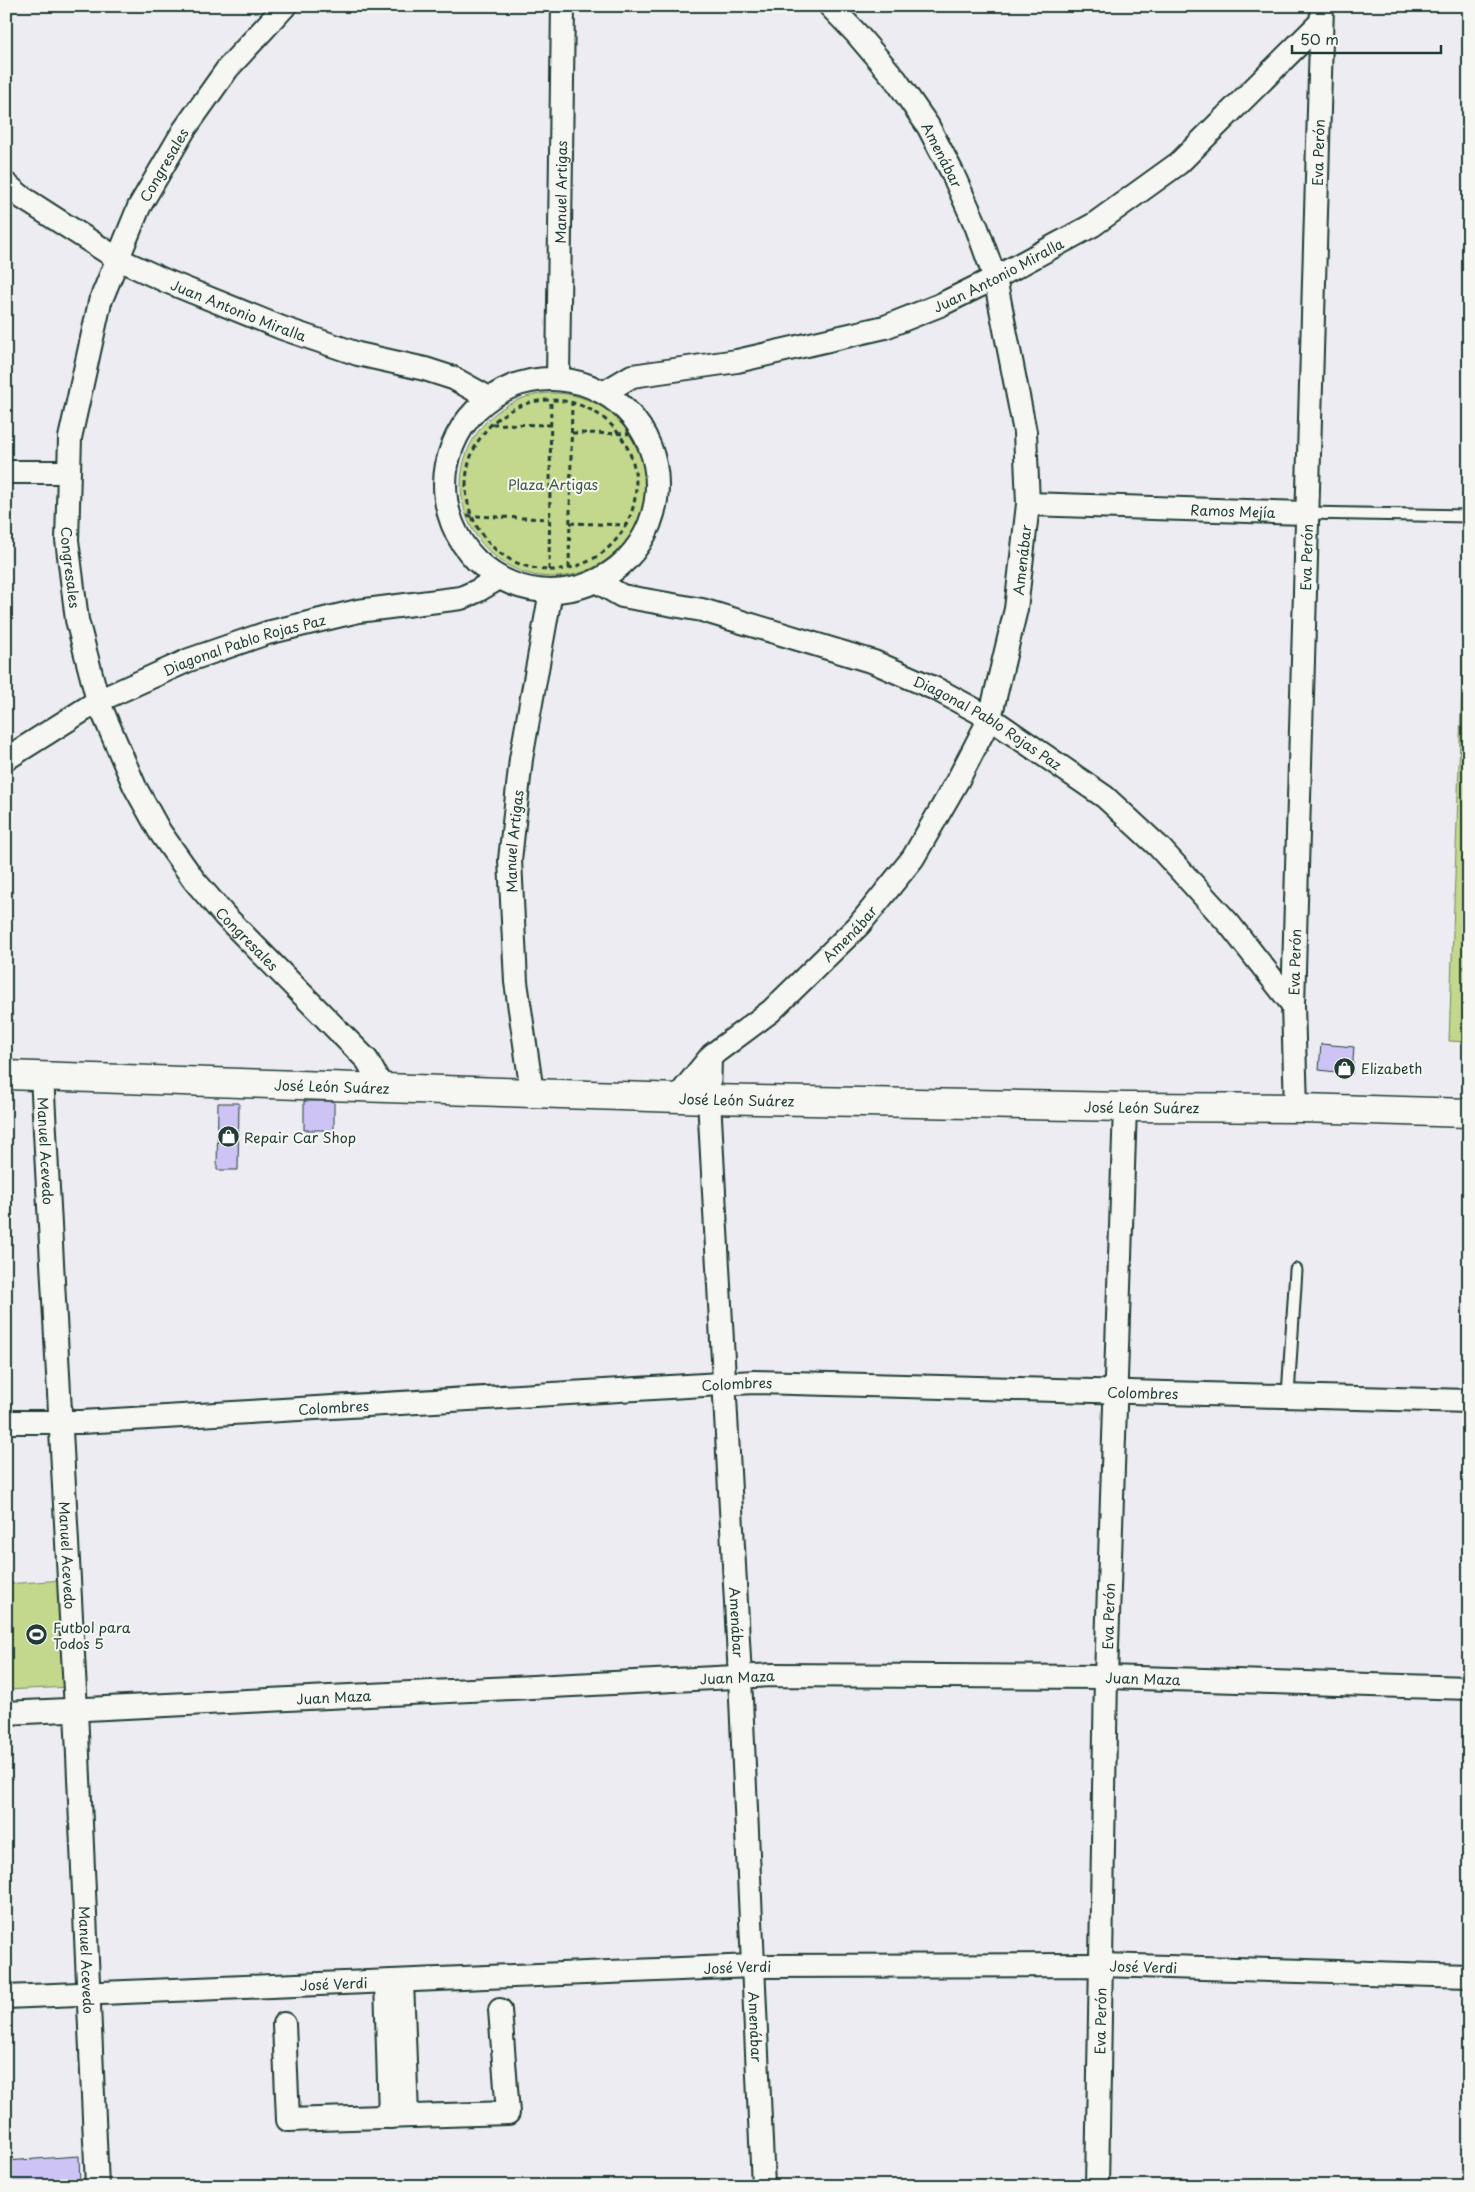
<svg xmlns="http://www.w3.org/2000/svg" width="1475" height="2192" viewBox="0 0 1475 2192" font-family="'Playpen Sans',sans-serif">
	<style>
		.green { fill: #c3d78d; stroke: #718a60 }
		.building { fill: #cec3f5; stroke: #1f3d34 }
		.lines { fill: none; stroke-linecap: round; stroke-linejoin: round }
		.service-casing { stroke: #1f3d34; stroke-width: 15 }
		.minor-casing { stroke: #1f3d34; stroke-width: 26 }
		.tertiary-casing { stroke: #1f3d34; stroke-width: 31 }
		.path { stroke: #1f3d34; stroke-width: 3; stroke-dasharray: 5 4; stroke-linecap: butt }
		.service { stroke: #f6f6f2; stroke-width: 11 }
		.minor { stroke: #f6f6f2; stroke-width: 22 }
		.tertiary { stroke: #f6f6f2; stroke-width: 28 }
		.labels { text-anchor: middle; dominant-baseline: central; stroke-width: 4; stroke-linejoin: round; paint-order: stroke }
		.street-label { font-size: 14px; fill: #1f3d34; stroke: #f6f6f2 }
		.park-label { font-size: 14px; fill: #405c46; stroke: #f6f6f2 }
		.poi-label { font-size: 14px; fill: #1f3d34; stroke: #f6f6f2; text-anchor: start }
	</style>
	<rect width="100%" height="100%" fill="#eeecf3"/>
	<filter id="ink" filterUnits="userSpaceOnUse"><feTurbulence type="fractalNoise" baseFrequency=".02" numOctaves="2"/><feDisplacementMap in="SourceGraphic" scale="10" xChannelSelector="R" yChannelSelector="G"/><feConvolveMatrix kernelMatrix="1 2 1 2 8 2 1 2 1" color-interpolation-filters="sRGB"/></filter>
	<g filter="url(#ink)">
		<path class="green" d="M461 485a92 92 0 1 1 184 0a92 92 0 1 1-184 0Z
			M1469,491V1042L1449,1041Z
			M63,1580L70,1687L6,1690V1584Z"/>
		<path class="building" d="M1321,1044L1354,1047L1352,1074L1319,1070Z
			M304,1101H334V1139H324V1130H304Z
			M218,1103H239L238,1170H217Z
			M79,2156L80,2186H6V2161Z"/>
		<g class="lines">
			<defs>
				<path id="service" d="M1306,513L1469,516
					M1288,1395L1296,1270"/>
				<g id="minor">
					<path id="s1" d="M285,6L228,68L184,130L139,207L100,302L70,438L67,540L77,620L98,701L135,787L160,832L194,880L225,916L367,1060L382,1087"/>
					<path id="s2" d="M6,184L23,198L118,259L166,281L282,328L358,354L425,369L453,378L489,398"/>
					<path id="s3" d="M558,378L563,6"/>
					<circle cx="551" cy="485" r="106"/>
					<path id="s4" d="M605,392L632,376L737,361L885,327L940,305L995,278L1093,225L1179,163L1321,22"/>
					<path d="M6,472H68"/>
					<path id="s5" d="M1028,504L1306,513"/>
					<path id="s6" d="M596,581L622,596L702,610L874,662L938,690L990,718L1105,797L1159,847L1230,925L1293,1005"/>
					<path id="s7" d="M6,759L98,701L189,660L267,633L358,611L461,598L477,591L499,578"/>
					<path id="s8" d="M710,1058L709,1099L740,1677L763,2186"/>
					<path id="s9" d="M42,1076L76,1710L97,2186"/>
					<path id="s10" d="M532,1092L516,982L510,860L521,759L551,591"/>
					<path id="s11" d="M678,1097L712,1055L771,1011L859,925L913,858L959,778L990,718L1016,609L1028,504L1025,432L995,278L977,228L951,170L928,126L896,80L856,33L830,6"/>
					<path id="s12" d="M1296,1108L1293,1005L1322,6"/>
					<path id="s13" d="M6,1422H81L754,1382L1469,1401"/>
					<path id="s14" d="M6,1713L773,1675L1106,1677L1469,1688"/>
					<path d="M402,1981L407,2116"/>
					<path d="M386,1982L390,2117"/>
					<path id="s15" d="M6,1997L752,1966L1101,1965L1469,1976"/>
					<path d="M284,2024L288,2120L508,2113L500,2010"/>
					<path id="s16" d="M1097,2186L1106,1677L1125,1107"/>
				</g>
				<g id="tertiary">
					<path id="s17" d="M6,1075L709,1099L1125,1107L1301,1108L1469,1113"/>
				</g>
			</defs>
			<use href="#service" class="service-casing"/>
			<use href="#minor" class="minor-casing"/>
			<use href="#tertiary" class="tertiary-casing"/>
			<path class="path" d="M466 485a85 85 0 1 1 170 0a85 85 0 1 1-170 0Z
				M492,424L551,425
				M572,433L646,434
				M449,515L549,519
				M570,523L625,525
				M569,568L572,402
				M549,570L551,400"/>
			<use href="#service" class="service"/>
			<use href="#minor" class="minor"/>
			<use href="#tertiary" class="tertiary"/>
		</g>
	</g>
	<defs>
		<symbol id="shop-disc" viewBox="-11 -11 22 22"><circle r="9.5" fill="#1f3d34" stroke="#f6f6f2"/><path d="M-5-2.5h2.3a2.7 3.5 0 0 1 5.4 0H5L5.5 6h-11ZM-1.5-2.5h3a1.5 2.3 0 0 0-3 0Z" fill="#fff"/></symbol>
		<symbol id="stadium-disc" viewBox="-11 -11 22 22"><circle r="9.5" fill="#1f3d34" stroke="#f6f6f2"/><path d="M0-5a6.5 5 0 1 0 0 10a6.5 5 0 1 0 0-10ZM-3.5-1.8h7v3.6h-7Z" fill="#fff"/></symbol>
	</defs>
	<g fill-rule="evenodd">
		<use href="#shop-disc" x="1332" y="1056" width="25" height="25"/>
		<use href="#shop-disc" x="216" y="1124" width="25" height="25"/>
		<use href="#stadium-disc" x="24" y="1622" width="25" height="25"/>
	</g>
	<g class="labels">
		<g class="street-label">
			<text stroke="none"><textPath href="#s12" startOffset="956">Eva Perón</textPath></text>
			<text transform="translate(942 155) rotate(63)">Amenábar</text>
			<text transform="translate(164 165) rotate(-60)">Congresales</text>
			<text stroke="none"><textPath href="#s3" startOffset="186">Manuel Artigas</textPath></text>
			<text stroke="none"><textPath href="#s4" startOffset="414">Juan Antonio Miralla</textPath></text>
			<text stroke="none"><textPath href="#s2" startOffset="266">Juan Antonio Miralla</textPath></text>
			<text stroke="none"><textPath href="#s5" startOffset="205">Ramos Mejía</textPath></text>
			<text stroke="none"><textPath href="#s12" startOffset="551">Eva Perón</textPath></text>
			<text stroke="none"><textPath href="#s11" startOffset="658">Amenábar</textPath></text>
			<text stroke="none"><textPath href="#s1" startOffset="621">Congresales</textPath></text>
			<text stroke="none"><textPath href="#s7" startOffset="266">Diagonal Pablo Rojas Paz</textPath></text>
			<text stroke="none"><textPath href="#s6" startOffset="420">Diagonal Pablo Rojas Paz</textPath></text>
			<text stroke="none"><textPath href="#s10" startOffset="252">Manuel Artigas</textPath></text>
			<text stroke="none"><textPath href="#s11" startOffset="238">Amenábar</textPath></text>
			<text stroke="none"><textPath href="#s1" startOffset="1041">Congresales</textPath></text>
			<text stroke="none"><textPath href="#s12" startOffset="146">Eva Perón</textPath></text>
			<text stroke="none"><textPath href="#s17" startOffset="326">José León Suárez</textPath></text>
			<text stroke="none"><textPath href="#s17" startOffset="731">José León Suárez</textPath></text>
			<text stroke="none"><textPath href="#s17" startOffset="1136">José León Suárez</textPath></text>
			<text stroke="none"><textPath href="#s9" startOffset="75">Manuel Acevedo</textPath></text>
			<text stroke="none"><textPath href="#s13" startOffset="732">Colombres</textPath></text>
			<text stroke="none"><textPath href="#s13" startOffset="1138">Colombres</textPath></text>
			<text stroke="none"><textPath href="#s13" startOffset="328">Colombres</textPath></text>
			<text stroke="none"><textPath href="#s9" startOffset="480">Manuel Acevedo</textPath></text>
			<text stroke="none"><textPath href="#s16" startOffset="570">Eva Perón</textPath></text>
			<text stroke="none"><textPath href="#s8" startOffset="565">Amenábar</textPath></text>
			<text stroke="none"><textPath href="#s14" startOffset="732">Juan Maza</textPath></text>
			<text stroke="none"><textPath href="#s14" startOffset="1138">Juan Maza</textPath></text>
			<text stroke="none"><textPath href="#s14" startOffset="328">Juan Maza</textPath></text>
			<text stroke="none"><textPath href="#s9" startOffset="885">Manuel Acevedo</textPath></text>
			<text stroke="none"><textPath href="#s15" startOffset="1138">José Verdi</textPath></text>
			<text stroke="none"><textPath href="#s15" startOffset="732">José Verdi</textPath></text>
			<text stroke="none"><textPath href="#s15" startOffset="328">José Verdi</textPath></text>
			<text stroke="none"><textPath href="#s16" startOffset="165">Eva Perón</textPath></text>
			<text stroke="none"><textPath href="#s8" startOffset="970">Amenábar</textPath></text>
		</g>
		<g class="park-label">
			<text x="553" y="484">Plaza Artigas</text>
		</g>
		<g class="poi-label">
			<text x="1361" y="1068">Elizabeth</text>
			<text x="244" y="1137">Repair Car Shop</text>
			<text x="53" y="1627">Futbol para<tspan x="53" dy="16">Todos 5</tspan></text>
		</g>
	</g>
	<rect width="1475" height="2192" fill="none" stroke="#f6f6f2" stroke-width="25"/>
	<rect x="12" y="12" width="1450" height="2167" fill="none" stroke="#1f3d34" stroke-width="2" filter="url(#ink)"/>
	<path d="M1292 45v8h149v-8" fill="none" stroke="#1f3d34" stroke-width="2.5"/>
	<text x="1300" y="45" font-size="15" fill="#1f3d34" stroke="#f6f6f2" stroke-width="4" paint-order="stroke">50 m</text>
</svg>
